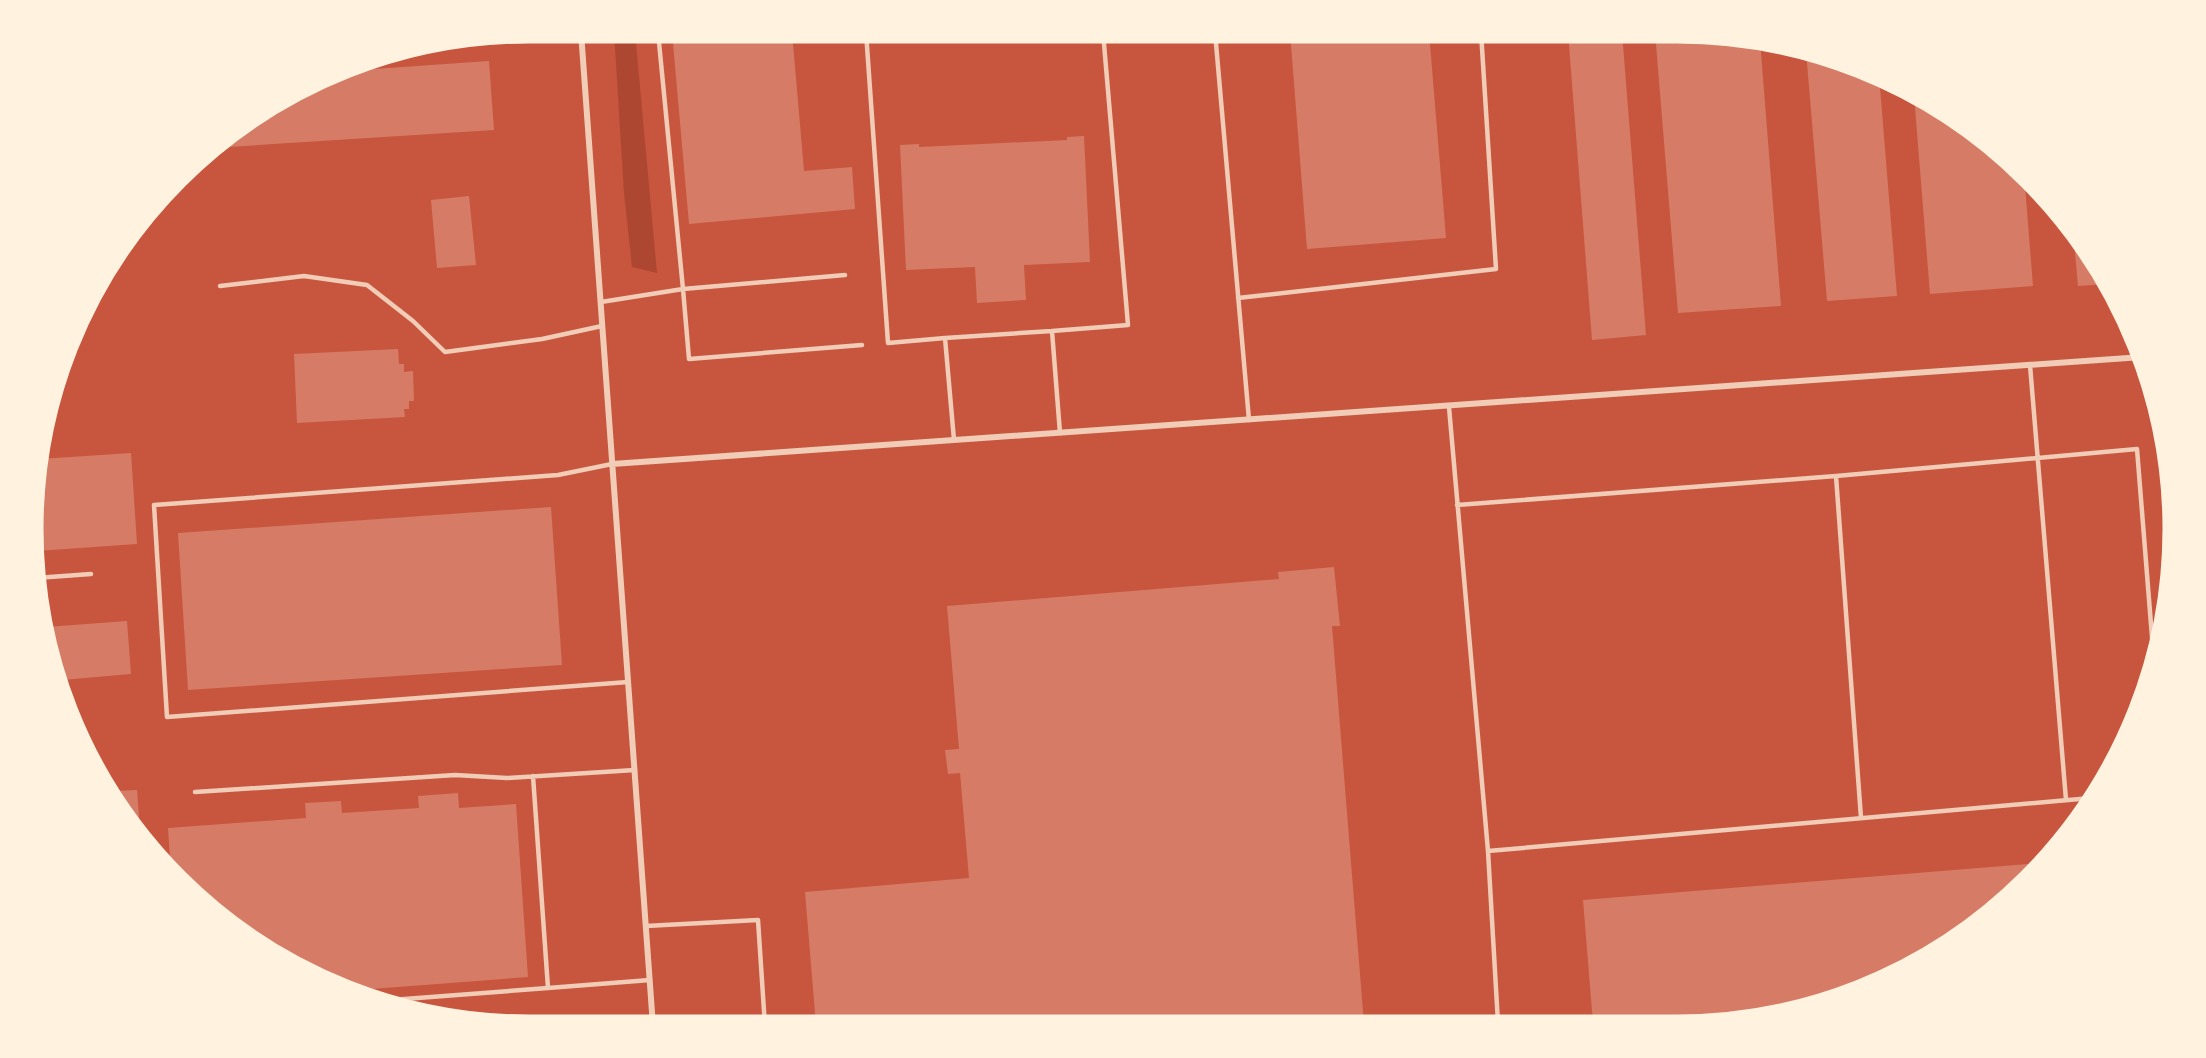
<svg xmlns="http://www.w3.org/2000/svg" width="2206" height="1058" viewBox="0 0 2206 1058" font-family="'Roboto Condensed',sans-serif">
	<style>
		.green { fill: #ae4732 }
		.building { fill: #d67c66 }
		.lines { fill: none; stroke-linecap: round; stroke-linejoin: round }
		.service { stroke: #f1ccb7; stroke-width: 4.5 }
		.minor { stroke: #f1ccb7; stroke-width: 6 }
		.rim { fill: none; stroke: #fff3e0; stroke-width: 3 }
	</style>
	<rect width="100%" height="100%" fill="#c8553d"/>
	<path class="green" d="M614,32H635L657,273L632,267L624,193Z"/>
	<path class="building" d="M672,32H792L804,171L852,167L855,209L689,224Z
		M1290,32H1429L1446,238L1307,249Z
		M1568,32H1622L1646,335L1592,340Z
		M1655,32H1677L1760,40L1781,306L1678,313Z
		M1806,51L1868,70L1879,75L1897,296L1827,301Z
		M489,61L494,130L213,148L226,135L345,71Z
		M1914,95L1954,116L2024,173L2033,286L1930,294Z
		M1084,136L1090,262L1024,265L1026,300L977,303L975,267L906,270L900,145L919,144V147L1067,140V137Z
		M469,196L476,265L437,268L431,200Z
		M2073,231L2091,253L2107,284L2078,286Z
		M398,349L399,364H404V372L413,371L414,401H409V409H404L405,417L297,423L294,354Z
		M131,453L137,544L37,551L40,459Z
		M551,507L562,665L188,690L178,533Z
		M1334,567L1340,626H1332L1364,1024L816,1025L805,892L969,878L960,773L948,774L945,750L959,749L947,606L1279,579L1278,572Z
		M127,621L131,674L62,680L46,627Z
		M137,790L140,829L113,791Z
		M458,793L459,808L516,804L528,977L345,991L253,943L177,881L171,873L168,828L306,818L305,803L341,801L342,813L419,808L418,796Z
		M2040,863L1980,923L1868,988L1742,1022L1593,1023L1583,900Z"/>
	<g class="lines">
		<path class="service" d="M866,32L888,343L945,338L954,440
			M1215,32L1249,420
			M845,275L683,289L689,359L862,345
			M220,286L304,276L367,285L413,321L445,352L542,339L602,326
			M1238,298L1496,269L1481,32
			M601,302L683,289L658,32
			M945,338L1052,331
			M2030,365L2066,800
			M1449,407L1488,851L1498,1023
			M1060,433L1052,331L1128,325L1103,32
			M612,464L558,475L154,505L167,717L628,682
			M1836,476L1861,818
			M1457,505L1836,476L2137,449L2154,662
			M36,578L91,574
			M195,792L455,775L507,778L635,770
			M1488,851L2091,798
			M646,926L758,920L765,1026
			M548,988L650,980
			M378,1001L548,988L533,776"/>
		<path class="minor" d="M581,32L653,1026
			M612,464L2142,357"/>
	</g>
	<path d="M0 0H2206V1058H0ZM529 42H1677A487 487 0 0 1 2164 529V529A487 487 0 0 1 1677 1016H529A487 487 0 0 1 42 529V529A487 487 0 0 1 529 42Z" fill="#fff3e0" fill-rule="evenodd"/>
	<path class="rim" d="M529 42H1677A487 487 0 0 1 2164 529V529A487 487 0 0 1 1677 1016H529A487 487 0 0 1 42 529V529A487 487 0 0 1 529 42Z"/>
</svg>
